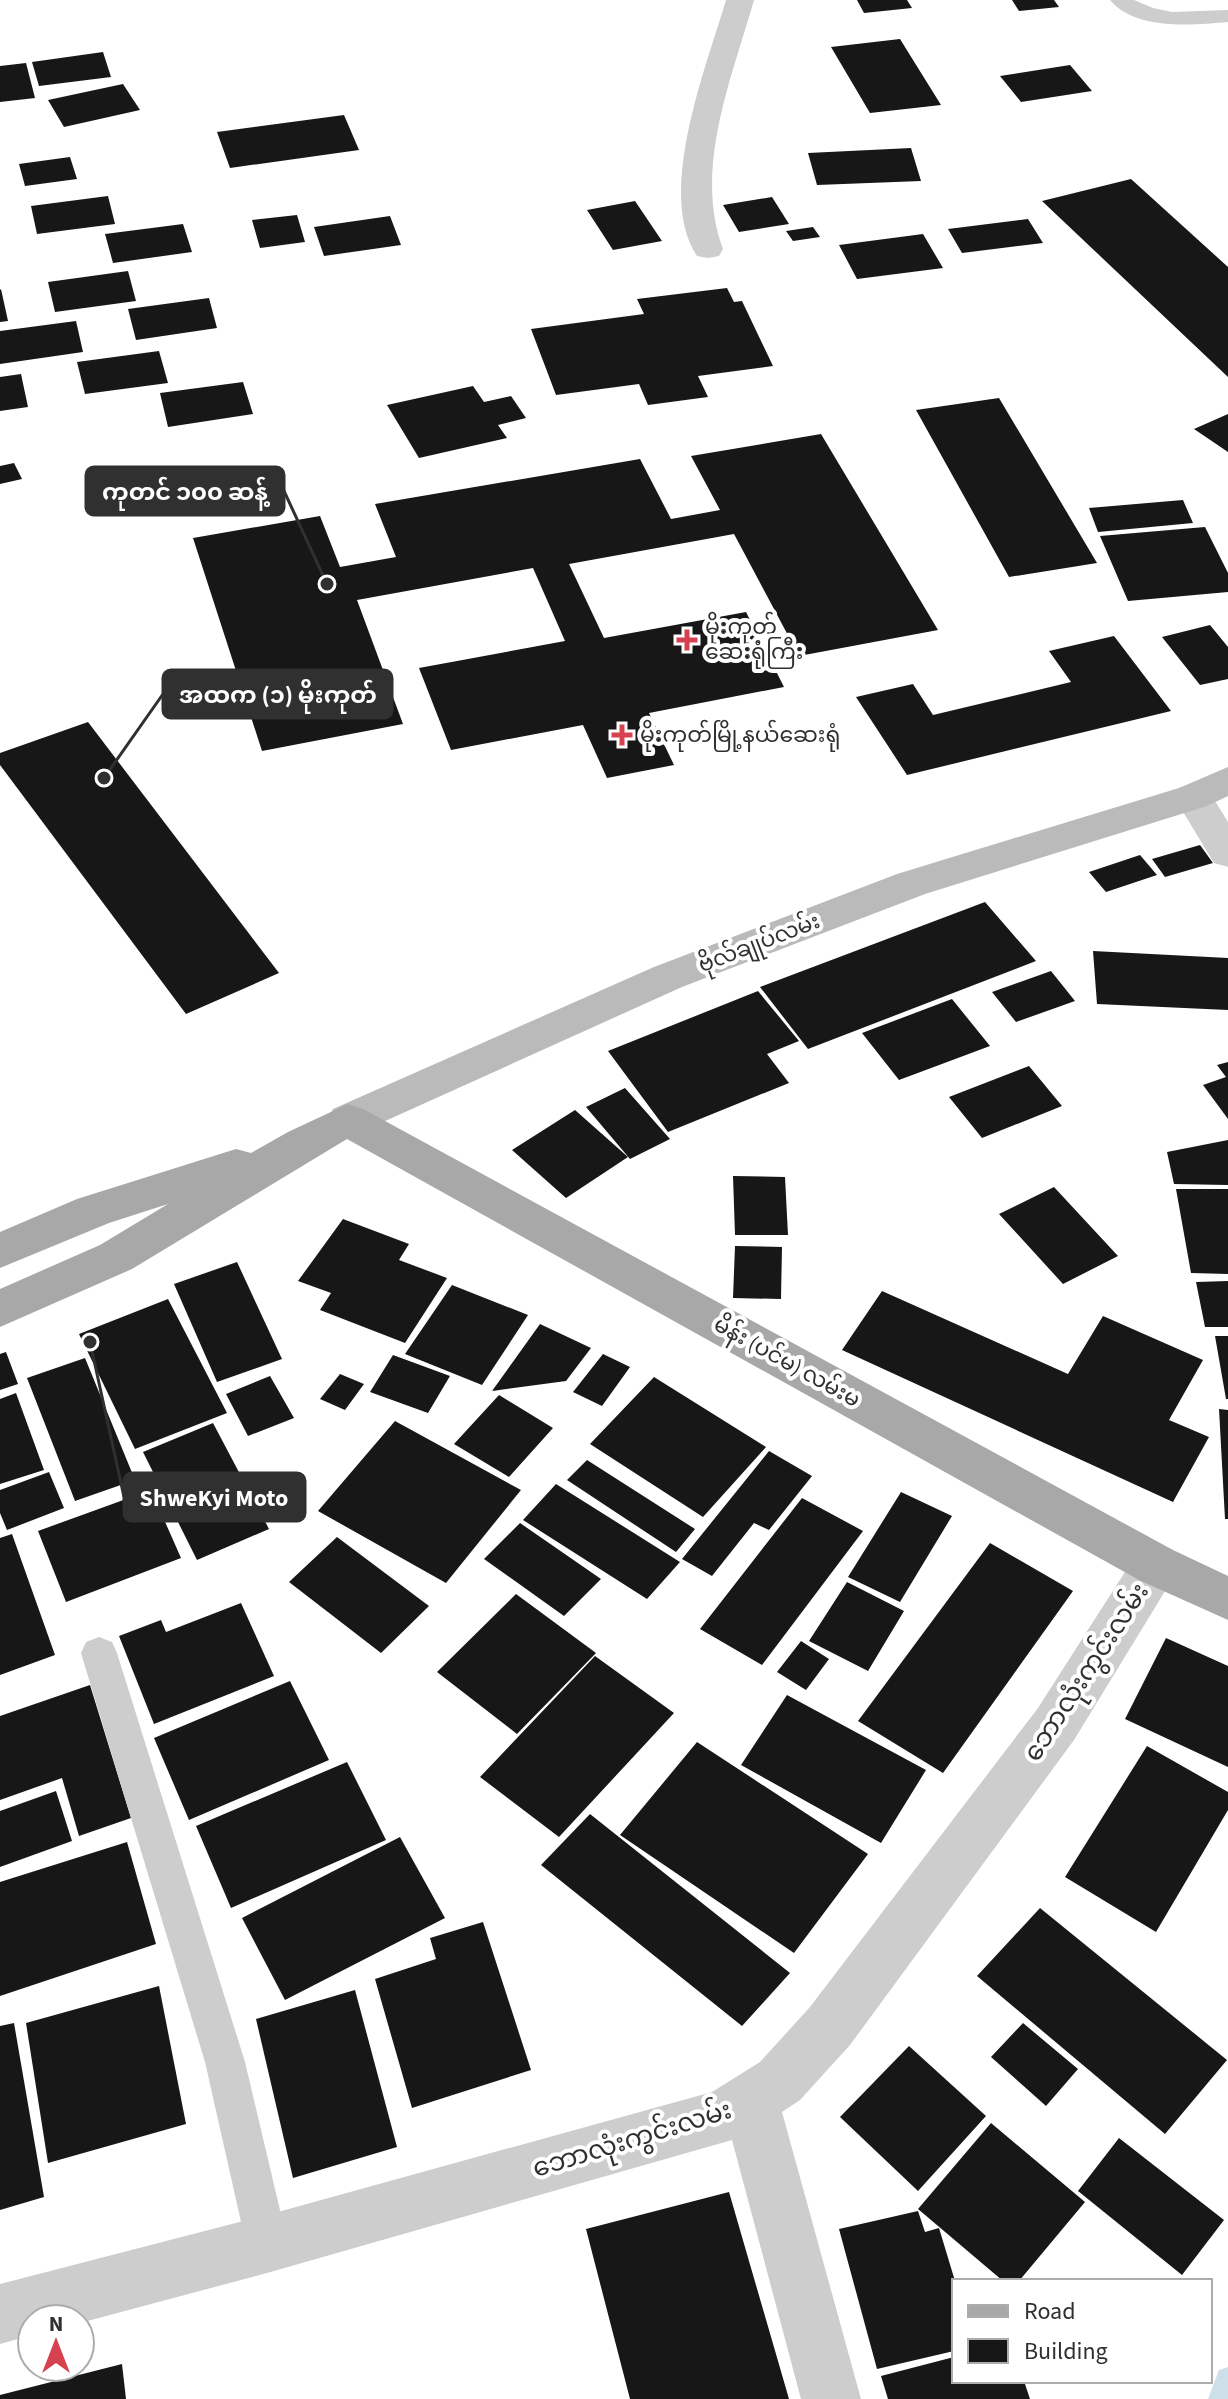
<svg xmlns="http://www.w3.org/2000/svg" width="1228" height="2399" viewBox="0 0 1228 2399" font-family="'Source Sans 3','Noto Sans Myanmar',sans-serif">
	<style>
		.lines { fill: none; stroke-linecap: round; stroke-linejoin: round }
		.stream { fill: #cddfe9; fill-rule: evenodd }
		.building { fill: #171717 }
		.lane { fill: #cdcdcd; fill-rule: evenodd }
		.street { fill: #cdcdcd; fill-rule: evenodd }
		.secondary { fill: #bababa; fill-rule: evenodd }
		.primary { fill: #a8a8a8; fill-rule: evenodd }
		.poi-dot { fill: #d6424f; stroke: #fff; stroke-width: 3 }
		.labels { text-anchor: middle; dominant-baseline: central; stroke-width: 8; stroke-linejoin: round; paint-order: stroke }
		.poi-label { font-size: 22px; fill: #303030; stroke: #fff; text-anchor: start }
		.street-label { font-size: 22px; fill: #303030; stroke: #fff }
		.near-street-label { font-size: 26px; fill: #303030; stroke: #fff }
		.leader { fill: none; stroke: #303030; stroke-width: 3 }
		.callout-dot { fill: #303030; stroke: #fff; stroke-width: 3 }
		.callout { fill: #303030; stroke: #303030; stroke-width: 3 }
		.callout-label { font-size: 24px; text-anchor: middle; font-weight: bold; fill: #fff }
	</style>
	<rect width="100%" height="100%" fill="#fff"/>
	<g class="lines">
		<path class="stream" d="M1228,2367V2399H1208L1219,2370Z"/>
	</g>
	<path class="building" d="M857,0H907L912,8L864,13Z
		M1012,0H1054L1059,7L1019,11Z
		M900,39L941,105L870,113L831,47Z
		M103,52L111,77L39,86L32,62Z
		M26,63L35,98L0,102V66Z
		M1070,65L1092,91L1021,102L1000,76Z
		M123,84L140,110L64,127L48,100Z
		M344,115L359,150L230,168L217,132Z
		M911,148L921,181L817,185L808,153Z
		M70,157L77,179L25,186L19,164Z
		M1131,179L1228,267V377L1042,201Z
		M108,196L115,224L37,234L31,206Z
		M772,197L789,224L739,232L723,205Z
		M635,201L662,241L613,250L587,210Z
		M297,215L305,242L260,248L252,220Z
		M390,216L401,245L324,256L314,227Z
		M1028,219L1043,243L962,253L948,229Z
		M183,224L192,252L113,263L105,234Z
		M813,227L820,237L793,241L786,231Z
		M923,234L943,268L857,279L839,245Z
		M128,271L136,301L55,312L48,282Z
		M727,288L734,302L742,301L773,366L698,376L708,397L648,405L639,384L556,395L531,329L644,314L637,299Z
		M1,289L8,321L0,322V290Z
		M209,298L217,328L136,340L128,309Z
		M76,321L83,352L0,364V331Z
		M159,351L168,383L85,394L77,362Z
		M21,374L28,407L0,411V377Z
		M243,382L253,414L168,427L160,393Z
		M473,386L484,402L511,396L526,418L498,425L507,438L419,458L387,405Z
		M999,398L1097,563L1009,577L916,410Z
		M1228,414V452L1194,429Z
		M821,434L938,630L799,656L734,534L569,564L604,638L746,612L784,687L649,713L674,765L607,778L583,725L451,750L419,668L565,641L533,568L357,600L403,724L262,751L193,538L320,516L340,567L396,557L375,504L640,459L671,519L720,510L691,456Z
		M14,463L22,479L0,484V466Z
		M1183,500L1193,523L1098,532L1089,508Z
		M1205,527L1228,573V592L1128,601L1100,536Z
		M1210,625L1228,647V679L1200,685L1162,637Z
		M1114,636L1171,711L907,775L856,697L913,684L933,715L1071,682L1049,651Z
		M88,722L279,973L186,1014L0,765V753Z
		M1200,845L1213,863L1165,877L1152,859Z
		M1140,855L1157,875L1106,892L1089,872Z
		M985,902L1036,961L808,1049L760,987Z
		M1093,951L1228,958V1010L1097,1004Z
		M1051,971L1075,1001L1016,1022L992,992Z
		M758,991L799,1041L767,1054L789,1083L668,1132L608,1051Z
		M952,999L990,1046L899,1080L862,1033Z
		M1228,1062V1119L1203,1085L1226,1077L1217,1065Z
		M1029,1066L1062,1106L982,1138L949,1097Z
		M625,1088L670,1139L630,1159L586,1107Z
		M575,1110L628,1157L566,1198L512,1150Z
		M1228,1140V1185L1174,1184L1167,1152Z
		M733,1176L785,1177L788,1235H735Z
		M1054,1187L1118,1256L1063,1284L999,1214Z
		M1176,1189H1228V1274L1191,1273Z
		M343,1219L409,1244L399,1260L447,1278L405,1343L320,1310L331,1293L298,1281Z
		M735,1246L782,1247L781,1299L733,1298Z
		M237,1262L282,1359L217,1382L174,1284Z
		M1228,1281V1327H1205L1196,1282Z
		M452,1285L528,1315L482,1385L405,1354Z
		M882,1291L1068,1374L1103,1316L1203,1360L1169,1420L1209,1437L1173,1502L842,1350Z
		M168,1299L227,1413L135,1449L79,1334Z
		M540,1324L591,1348L566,1381L492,1391Z
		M1215,1336H1228V1399H1226Z
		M6,1352L18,1384L0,1390V1354Z
		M603,1354L630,1367L602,1406L573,1392Z
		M393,1355L450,1376L428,1413L370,1392Z
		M85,1358L135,1480L75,1501L27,1378Z
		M340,1374L364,1384L345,1410L320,1399Z
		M270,1376L294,1418L248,1436L226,1394Z
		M654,1377L766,1447L703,1517L590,1444Z
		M16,1393L44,1470L0,1484V1399Z
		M499,1395L553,1428L509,1477L454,1444Z
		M1219,1409L1228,1410V1519H1225Z
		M395,1421L521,1490L446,1583L318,1511Z
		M213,1423L269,1529L197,1560L143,1452Z
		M769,1451L812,1476L769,1530L754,1523L712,1576L682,1559Z
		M587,1460L695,1529L676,1552L567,1480Z
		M49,1472L64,1508L7,1530L0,1513V1490Z
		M556,1484L680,1562L647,1599L523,1520Z
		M151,1490L181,1558L66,1602L38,1531Z
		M901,1492L952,1516L900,1602L848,1577Z
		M802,1498L863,1531L762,1665L700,1629Z
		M520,1523L601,1579L564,1616L484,1559Z
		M12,1534L55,1655L0,1675V1538Z
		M337,1537L429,1606L381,1653L289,1582Z
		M990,1543L1073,1591L943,1773L858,1721Z
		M847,1582L904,1611L868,1671L809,1641Z
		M516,1594L596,1653L517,1734L437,1672Z
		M241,1603L274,1676L154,1724L119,1636L161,1620L166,1632Z
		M1166,1638L1228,1666V1767L1125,1719Z
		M801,1641L829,1659L806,1690L777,1672Z
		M595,1656L674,1713L559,1837L480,1777Z
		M290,1681L329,1760L189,1820L154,1738Z
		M90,1685L131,1818L79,1836L62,1778L0,1800V1716Z
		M787,1695L926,1770L881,1843L741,1765Z
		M697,1742L868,1854L794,1953L620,1835Z
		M1147,1746L1228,1792V1810L1156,1932L1065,1877Z
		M347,1762L386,1840L231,1908L196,1826Z
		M56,1791L72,1841L0,1867V1811Z
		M590,1814L790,1973L742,2026L541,1865Z
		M400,1837L445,1918L285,2000L242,1918Z
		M127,1842L156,1944L0,1996V1882Z
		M1040,1908L1227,2060L1165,2134L977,1976Z
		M483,1922L531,2070L412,2108L375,1979L436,1959L430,1938Z
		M159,1986L186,2124L48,2163L26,2023Z
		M355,1990L397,2147L293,2178L256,2019Z
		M14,2023L44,2197L0,2210V2026Z
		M1023,2023L1078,2069L1046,2106L991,2057Z
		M909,2046L986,2116L918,2191L840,2117Z
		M991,2123L1085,2202L1019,2281H1003L918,2209Z
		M1119,2138L1224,2220L1182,2275L1078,2191Z
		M729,2192L789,2399H630L586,2229Z
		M918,2211L925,2232L939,2228L955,2281L954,2351L877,2369L839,2229Z
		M954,2357V2381H1024L1030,2399H888L881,2376Z
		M122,2364L126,2399H0V2395Z"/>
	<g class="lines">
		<path class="lane" d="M1110,0H1134L1153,8L1172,12L1228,10V22C1193,25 1136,31 1110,0Z
			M99,1637L112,1642L117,1653L245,2062L288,2244L282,2259L267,2265L252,2259L246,2244L205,2062L81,1653L86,1642Z"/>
		<path class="street" d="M726,0H754C732,78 693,169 723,249L719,256L708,258L697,256C655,194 707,65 726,0Z
			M1193,784L1207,788L1228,822V867L1214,863L1174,797L1179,788Z
			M1156,1544L1173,1550L1181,1565L1074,1740L850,2045L800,2100L782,2112L861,2399H801L732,2140L267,2273L80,2323V2319H32V2335L0,2344V2284L267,2215L712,2092L760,2062L810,2007L1038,1708L1139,1550Z"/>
		<path class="secondary" d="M1228,767V796L1207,806L925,894L682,987L363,1131L348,1136L333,1131L327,1120L333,1109L654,967L897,874L1179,788Z"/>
		<path class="primary" d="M348,1104L363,1109L1173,1550L1228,1576V1620L1139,1580L347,1139L132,1269L0,1327V1289L100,1245L168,1204L109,1223L0,1268V1232L77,1199L236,1149L251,1153L288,1132Z"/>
	</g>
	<g class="poi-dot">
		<path d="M683 628h8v8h8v8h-8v8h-8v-8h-8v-8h8z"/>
		<path d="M618 723h8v8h8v8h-8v8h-8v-8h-8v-8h8z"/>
	</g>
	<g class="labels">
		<g class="poi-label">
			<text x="705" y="627">မိုးကုတ်‌<tspan x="705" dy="25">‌ဆေးရုံကြီး</tspan></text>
			<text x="640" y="735">မိုးကုတ်မြို့နယ်ဆေးရုံ</text>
		</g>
		<g class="street-label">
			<text transform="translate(759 943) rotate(-21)">ဗိုလ်‌ချုပ်‌လမ်း</text>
			<text transform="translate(787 1362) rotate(29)">မိန်း (ပင်မ) လမ်းမ</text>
		</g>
		<g class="near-street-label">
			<text transform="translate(1086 1672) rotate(-57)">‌ဘောလုံးကွင်းလမ်း</text>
			<text transform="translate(632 2139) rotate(-17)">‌ဘောလုံးကွင်းလမ်း</text>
		</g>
	</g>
	<path class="leader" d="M327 584L284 491M104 778L163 694M90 1342L124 1497"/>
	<g class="callout-dot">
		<circle cx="327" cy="584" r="8"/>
		<circle cx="104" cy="778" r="8"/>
		<circle cx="90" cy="1342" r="8"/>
	</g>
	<g class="callout">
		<rect x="86" y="467" width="198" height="48" rx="8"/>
		<rect x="163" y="670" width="229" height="48" rx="8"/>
		<rect x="124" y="1473" width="181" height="48" rx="8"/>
	</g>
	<g class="callout-label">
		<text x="185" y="500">ကုတင် ၁၀၀ ဆန့်</text>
		<text x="278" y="703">အထက (၁) မိုးကုတ်</text>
		<text x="214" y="1506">ShweKyi Moto</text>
	</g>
	<rect x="952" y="2279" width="260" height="104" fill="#ffffff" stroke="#acacac" stroke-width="2"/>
	<rect x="968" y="2305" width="40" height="12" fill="#a8a8a8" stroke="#acacac" stroke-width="2"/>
	<text x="1024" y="2319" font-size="24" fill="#303030">Road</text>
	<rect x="968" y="2339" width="40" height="24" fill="#171717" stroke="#acacac" stroke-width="2"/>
	<text x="1024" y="2359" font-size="24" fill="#303030">Building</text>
	<g transform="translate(56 2343)"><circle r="38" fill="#ffffff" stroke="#acacac" stroke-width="2"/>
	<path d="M0-6L14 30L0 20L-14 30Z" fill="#d6424f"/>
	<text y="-12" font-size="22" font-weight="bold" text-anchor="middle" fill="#303030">N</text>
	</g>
</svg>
